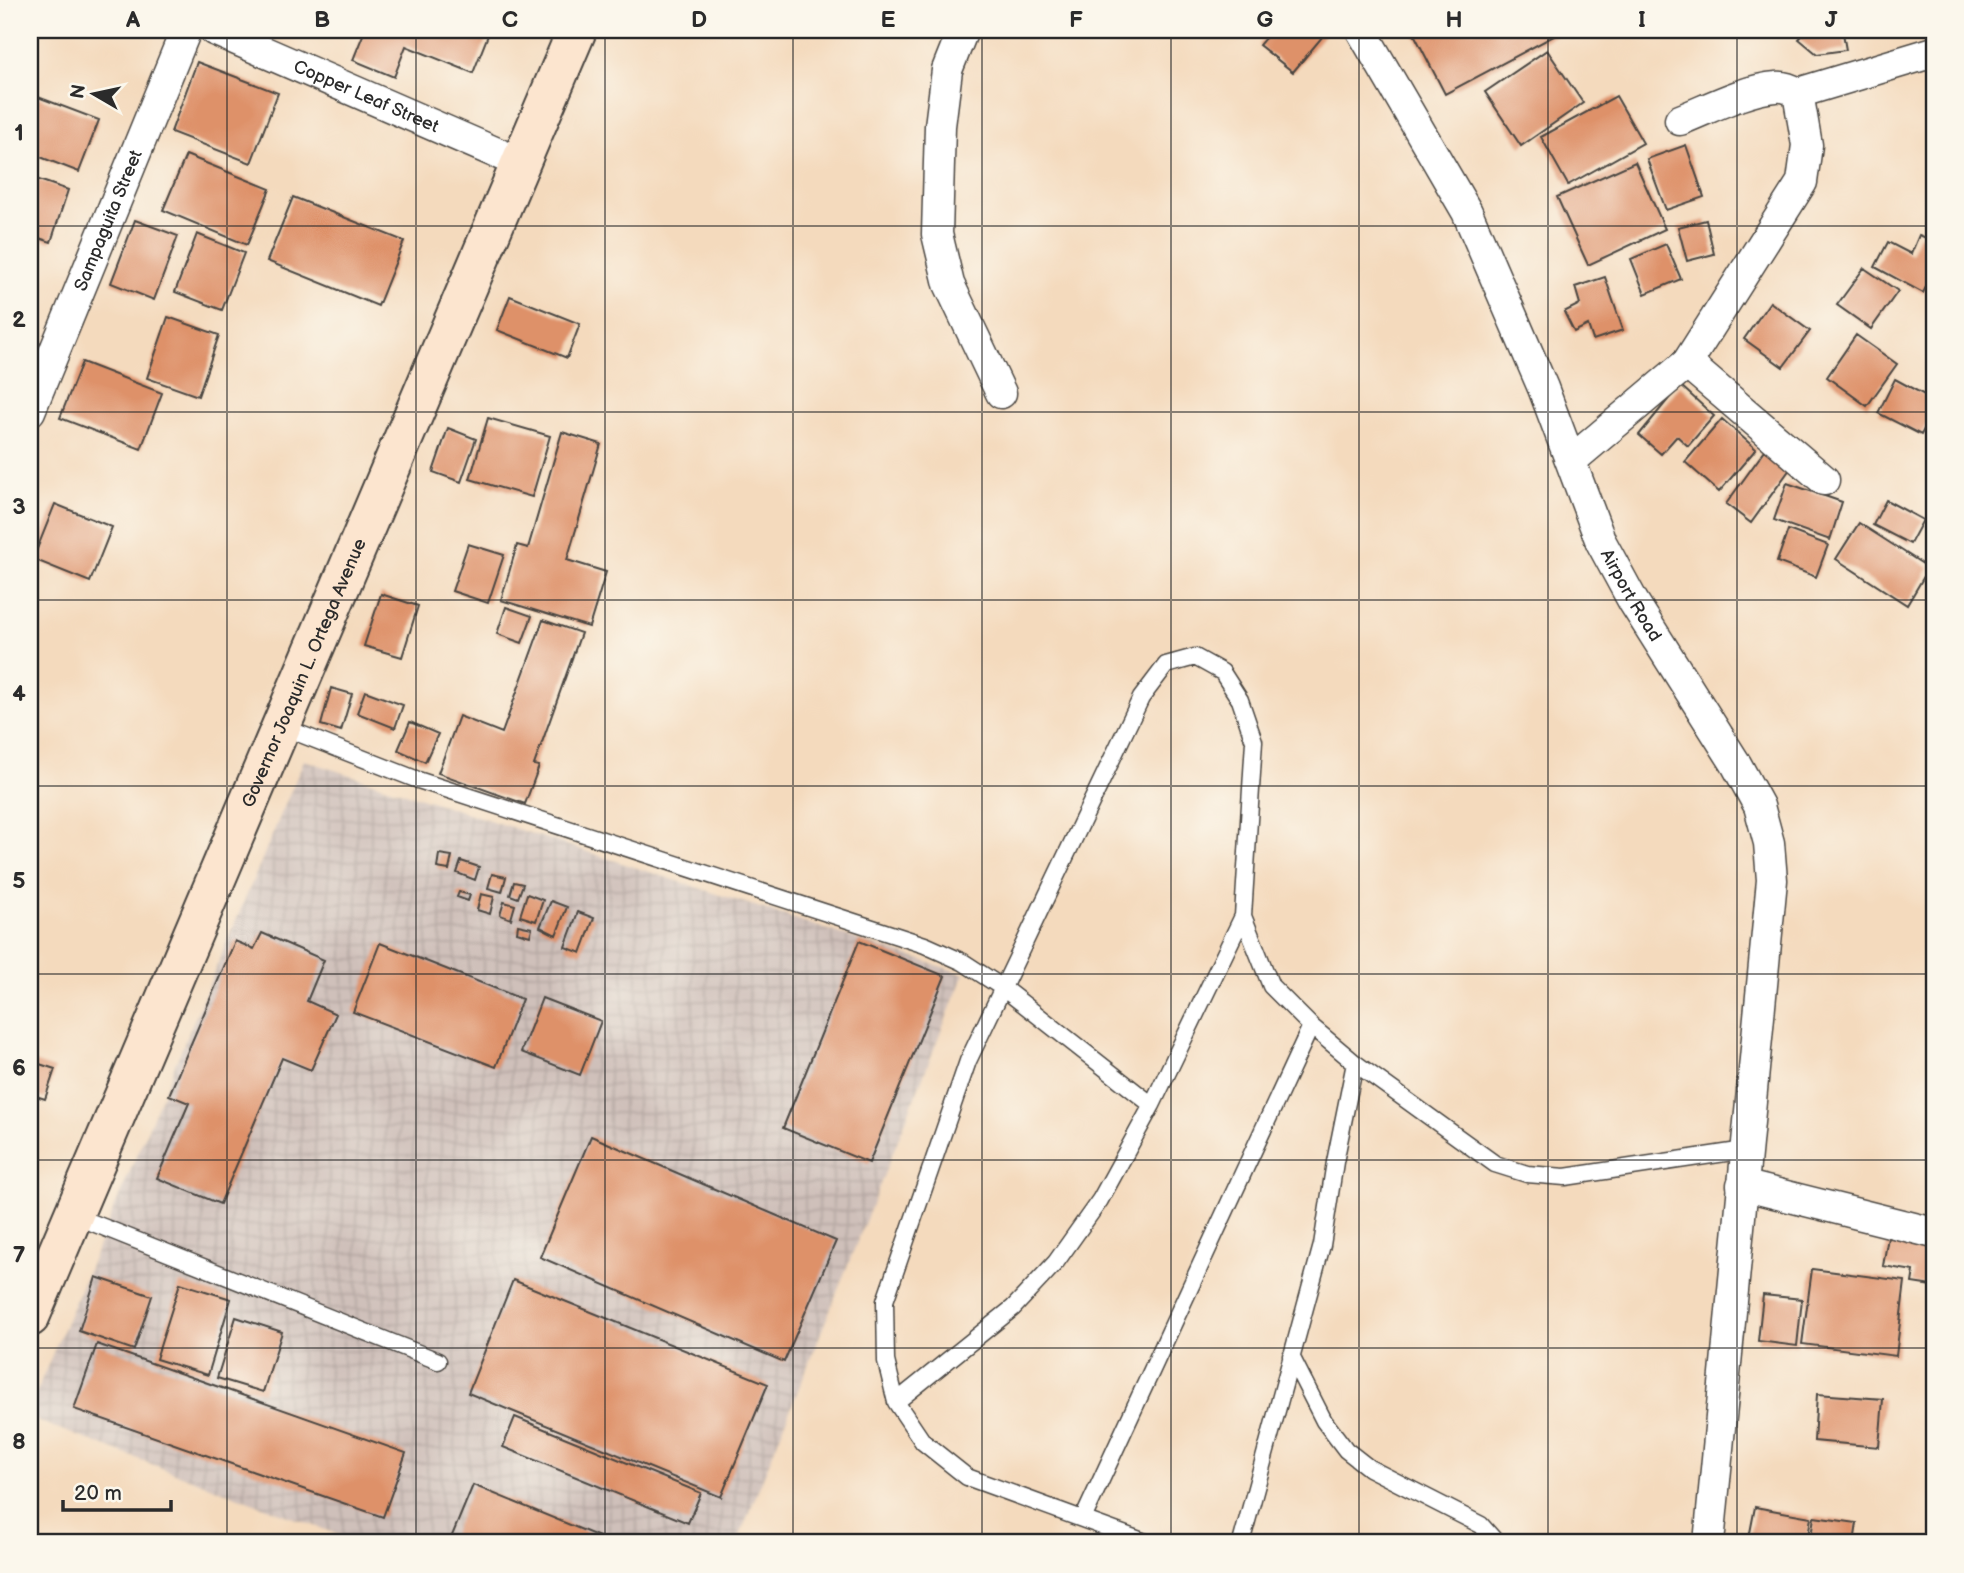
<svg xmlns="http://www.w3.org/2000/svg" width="1964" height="1573" viewBox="0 0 1964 1573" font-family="'Balsamiq Sans',sans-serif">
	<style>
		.industrial { fill: url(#industrial-grid) }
		.building { fill: #de9169 }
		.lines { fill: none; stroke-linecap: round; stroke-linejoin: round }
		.lane-casing { stroke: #494541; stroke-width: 19 }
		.street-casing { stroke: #494541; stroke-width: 33 }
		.secondary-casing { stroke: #494541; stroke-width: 42 }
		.lane { stroke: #fff; stroke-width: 16 }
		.street { stroke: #fff; stroke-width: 30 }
		.secondary { stroke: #fce5cf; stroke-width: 38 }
		.grid { fill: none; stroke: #2b2b2b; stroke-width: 2; stroke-opacity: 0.55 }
		.labels { text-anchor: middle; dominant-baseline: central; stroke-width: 7; stroke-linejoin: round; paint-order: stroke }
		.street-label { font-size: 18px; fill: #2b2b2b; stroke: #fbf7ec }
		.neatline { fill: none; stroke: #2b2b2b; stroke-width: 2.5 }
		.grid-label { font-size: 23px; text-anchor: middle; font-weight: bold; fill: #2b2b2b }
	</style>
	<defs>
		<pattern id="industrial-grid" width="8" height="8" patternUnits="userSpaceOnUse" patternTransform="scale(1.75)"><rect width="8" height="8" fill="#cfc0ba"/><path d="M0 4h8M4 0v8" fill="none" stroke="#b2a5a0"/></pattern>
	</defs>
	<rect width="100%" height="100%" fill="#fbf7ec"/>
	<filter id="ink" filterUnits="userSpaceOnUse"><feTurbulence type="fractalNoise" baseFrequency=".0143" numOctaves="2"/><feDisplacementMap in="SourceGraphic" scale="14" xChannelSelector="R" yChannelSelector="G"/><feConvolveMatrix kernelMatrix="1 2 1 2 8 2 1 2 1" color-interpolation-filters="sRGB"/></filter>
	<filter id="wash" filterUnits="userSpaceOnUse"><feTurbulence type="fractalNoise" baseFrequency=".00686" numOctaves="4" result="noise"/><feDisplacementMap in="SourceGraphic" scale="28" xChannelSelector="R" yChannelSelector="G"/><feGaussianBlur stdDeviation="1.57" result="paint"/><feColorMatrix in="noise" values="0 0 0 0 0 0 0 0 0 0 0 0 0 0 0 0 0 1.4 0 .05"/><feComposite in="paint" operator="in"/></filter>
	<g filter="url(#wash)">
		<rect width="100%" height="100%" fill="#f4dabd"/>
		<path class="industrial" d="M304,760L964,974L737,1543H360L30,1418V1407Z"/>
		<g id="blocks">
			<path class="building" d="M365,30H490L473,73L406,46L394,77L353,60Z
				M1272,30H1328L1293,72L1259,45Z
				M1412,30H1565L1445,94Z
				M1807,30H1835L1834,34L1843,33L1846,50L1817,54L1799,39Z
				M1547,50L1583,103L1521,146L1485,92Z
				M197,62L278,93L251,163L171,132Z
				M30,94L99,120L79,172L30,153Z
				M1616,96L1643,143L1568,185L1541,137Z
				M1686,145L1704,197L1666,210L1647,159Z
				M186,155L270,189L247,245L163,210Z
				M1635,162L1665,229L1588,265L1557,197Z
				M30,177L68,190L51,242L30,235Z
				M293,197L404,241L378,306L267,261Z
				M135,220L178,236L154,300L111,283Z
				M1706,220L1714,254L1687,261L1678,227Z
				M197,234L244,253L222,310L175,292Z
				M1919,235L1934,241V271L1923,293L1875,267L1888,242L1911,254Z
				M1666,244L1681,279L1645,294L1631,259Z
				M30,248L37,251L30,270Z
				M1864,268L1898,291L1871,329L1837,305Z
				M1605,277L1623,330L1593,340L1588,325L1574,332L1564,312L1580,304L1575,287Z
				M510,296L580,324L567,358L497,330Z
				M1770,302L1810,331L1783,367L1744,339Z
				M168,317L219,335L198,396L147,378Z
				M1856,335L1897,364L1867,406L1827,377Z
				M82,362L162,393L141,449L60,418Z
				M1895,379L1934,400V410L1921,435L1878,413Z
				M1680,385L1714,416L1688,446L1677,436L1661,454L1639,435Z
				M488,418L550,436L532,497L470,479Z
				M1722,419L1756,449L1719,492L1685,462Z
				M448,428L476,439L461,482L433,472Z
				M562,432L601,444L567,560L606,572L589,627L501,600L517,545L528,548Z
				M1765,450L1790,469L1751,523L1726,504Z
				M1787,483L1842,502L1830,540L1774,520Z
				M1886,500L1923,520L1910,544L1873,525Z
				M55,504L112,527L90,582L33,559Z
				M1859,523L1929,568L1907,605L1836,559Z
				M1788,530L1828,545L1816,577L1777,562Z
				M468,544L504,555L488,603L452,591Z
				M381,594L418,606L402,657L364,646Z
				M506,607L532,616L522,643L497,634Z
				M543,620L581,633L534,765L539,766L525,804L438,773L459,716L502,733Z
				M331,688L352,694L341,731L321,725Z
				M365,691L403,705L395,728L357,713Z
				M410,722L438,734L425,762L398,750Z
				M439,854L452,856L449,870L437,868Z
				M461,861L479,867L475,880L457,873Z
				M492,874L506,877L502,892L488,888Z
				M514,882L523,884L518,898L510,895Z
				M459,892L470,895L468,901L457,897Z
				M481,894L494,897L490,914L477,910Z
				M527,894L543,900L536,921L520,916Z
				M551,901L567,907L556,935L540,927Z
				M504,902L515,905L511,919L500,915Z
				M578,912L594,918L581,953L565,947Z
				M518,925L532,928L530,936L517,932Z
				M262,933L324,960L307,1001L336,1014L311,1070L282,1058L220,1204L157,1178L189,1103L169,1095L235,941L254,949Z
				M859,941L945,976L869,1163L783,1128Z
				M380,943L522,999L496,1067L353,1012Z
				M542,998L601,1021L580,1075L521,1052Z
				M30,1061L55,1069L45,1099L30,1094Z
				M591,1136L836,1241L784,1362L540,1257Z
				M1888,1237L1934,1246L1932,1286L1912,1283L1914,1271L1883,1266Z
				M1812,1269L1905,1281L1896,1356L1802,1344Z
				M96,1277L152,1296L134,1350L79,1331Z
				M513,1280L768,1384L721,1497L468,1393Z
				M180,1283L231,1299L208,1375L156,1359Z
				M1763,1295L1802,1299L1797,1346L1758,1341Z
				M236,1317L282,1332L263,1392L217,1378Z
				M97,1344L406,1453L383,1517L74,1409Z
				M1817,1394L1883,1399L1879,1447L1814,1441Z
				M515,1417L701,1493L688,1523L503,1447Z
				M473,1485L614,1543H449Z
				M1755,1507L1811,1517L1807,1543H1748Z
				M1814,1517L1857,1523L1854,1543H1810Z"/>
		</g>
	</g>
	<g filter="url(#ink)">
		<use href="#blocks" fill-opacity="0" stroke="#494541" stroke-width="2"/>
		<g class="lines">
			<defs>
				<path id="lane" d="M280,726L418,780L925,945L963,962L1003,988L1152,1105
					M73,1215L438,1361
					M1291,1356L1324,1421L1346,1450L1369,1468L1481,1525L1497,1543
					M896,1402L1013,1308L1056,1262L1100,1200L1152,1105L1243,916
					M1083,1519L1311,1026
					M1148,1543L967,1477L923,1442L896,1402L886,1361L885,1301L968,1061L1141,698L1166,665L1195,657L1222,672L1240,700L1254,741L1243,916L1271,986L1311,1026L1355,1063L1495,1164L1527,1174L1565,1177L1745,1150
					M1241,1543L1322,1245L1335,1162L1355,1063"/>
				<g id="street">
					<path id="s1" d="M214,30L520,163"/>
					<path d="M963,30L947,70L940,126L937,234L949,284L1001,393"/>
					<path id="s2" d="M1361,30L1467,212L1543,388L1601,542L1633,601L1736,764L1759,806L1769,843L1772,880L1709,1543"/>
					<path d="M1680,120C1708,109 1746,89 1776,87C1784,86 1791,89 1798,93L1934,52"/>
					<path d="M1687,363L1824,480"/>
					<path id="s3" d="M30,411L186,30"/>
					<path d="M1572,460L1687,363L1802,182L1807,145L1798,93"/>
					<path d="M1742,1185L1934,1233"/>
				</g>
				<g id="secondary">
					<path id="s4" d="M30,1317L577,30"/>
				</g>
			</defs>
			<use href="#lane" class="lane-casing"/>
			<use href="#street" class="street-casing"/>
			<use href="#secondary" class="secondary-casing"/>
			<use href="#lane" class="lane"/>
			<use href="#street" class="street"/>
			<use href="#secondary" class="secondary"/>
		</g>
	</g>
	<path class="grid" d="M227,30V1543M416,30V1543M605,30V1543M793,30V1543M982,30V1543M1171,30V1543M1359,30V1543M1548,30V1543M1737,30V1543M30,226H1934M30,412H1934M30,600H1934M30,786H1934M30,974H1934M30,1160H1934M30,1348H1934"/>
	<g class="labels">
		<g class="street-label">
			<text stroke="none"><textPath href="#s1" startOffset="166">Copper Leaf Street</textPath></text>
			<text stroke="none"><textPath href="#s3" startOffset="206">Sampaguita Street</textPath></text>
			<text stroke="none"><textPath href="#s2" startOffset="628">Airport Road</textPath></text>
			<text stroke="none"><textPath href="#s4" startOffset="700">Governor Joaquin L. Ortega Avenue</textPath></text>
		</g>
	</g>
	<rect width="1964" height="1573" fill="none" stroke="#fbf7ec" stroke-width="77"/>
	<g transform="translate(94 94) rotate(279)" stroke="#fbf7ec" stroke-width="5" paint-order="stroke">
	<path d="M0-5L12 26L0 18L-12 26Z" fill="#2b2b2b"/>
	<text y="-10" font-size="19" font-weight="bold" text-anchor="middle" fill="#2b2b2b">N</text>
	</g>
	<path d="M63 1500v10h108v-10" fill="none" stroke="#2b2b2b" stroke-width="3.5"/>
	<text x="74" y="1500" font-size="21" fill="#2b2b2b" stroke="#fbf7ec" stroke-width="5" paint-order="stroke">20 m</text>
	<rect x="38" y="38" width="1888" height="1496" class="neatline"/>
	<g class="grid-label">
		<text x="133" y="27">A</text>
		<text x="322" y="27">B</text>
		<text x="510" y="27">C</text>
		<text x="699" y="27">D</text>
		<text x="888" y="27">E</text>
		<text x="1076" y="27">F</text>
		<text x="1265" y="27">G</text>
		<text x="1454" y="27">H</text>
		<text x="1642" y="27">I</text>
		<text x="1831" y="27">J</text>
		<text x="19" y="140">1</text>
		<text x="19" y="327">2</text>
		<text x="19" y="514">3</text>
		<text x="19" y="701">4</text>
		<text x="19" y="888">5</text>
		<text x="19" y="1075">6</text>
		<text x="19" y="1262">7</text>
		<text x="19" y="1449">8</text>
	</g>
</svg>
